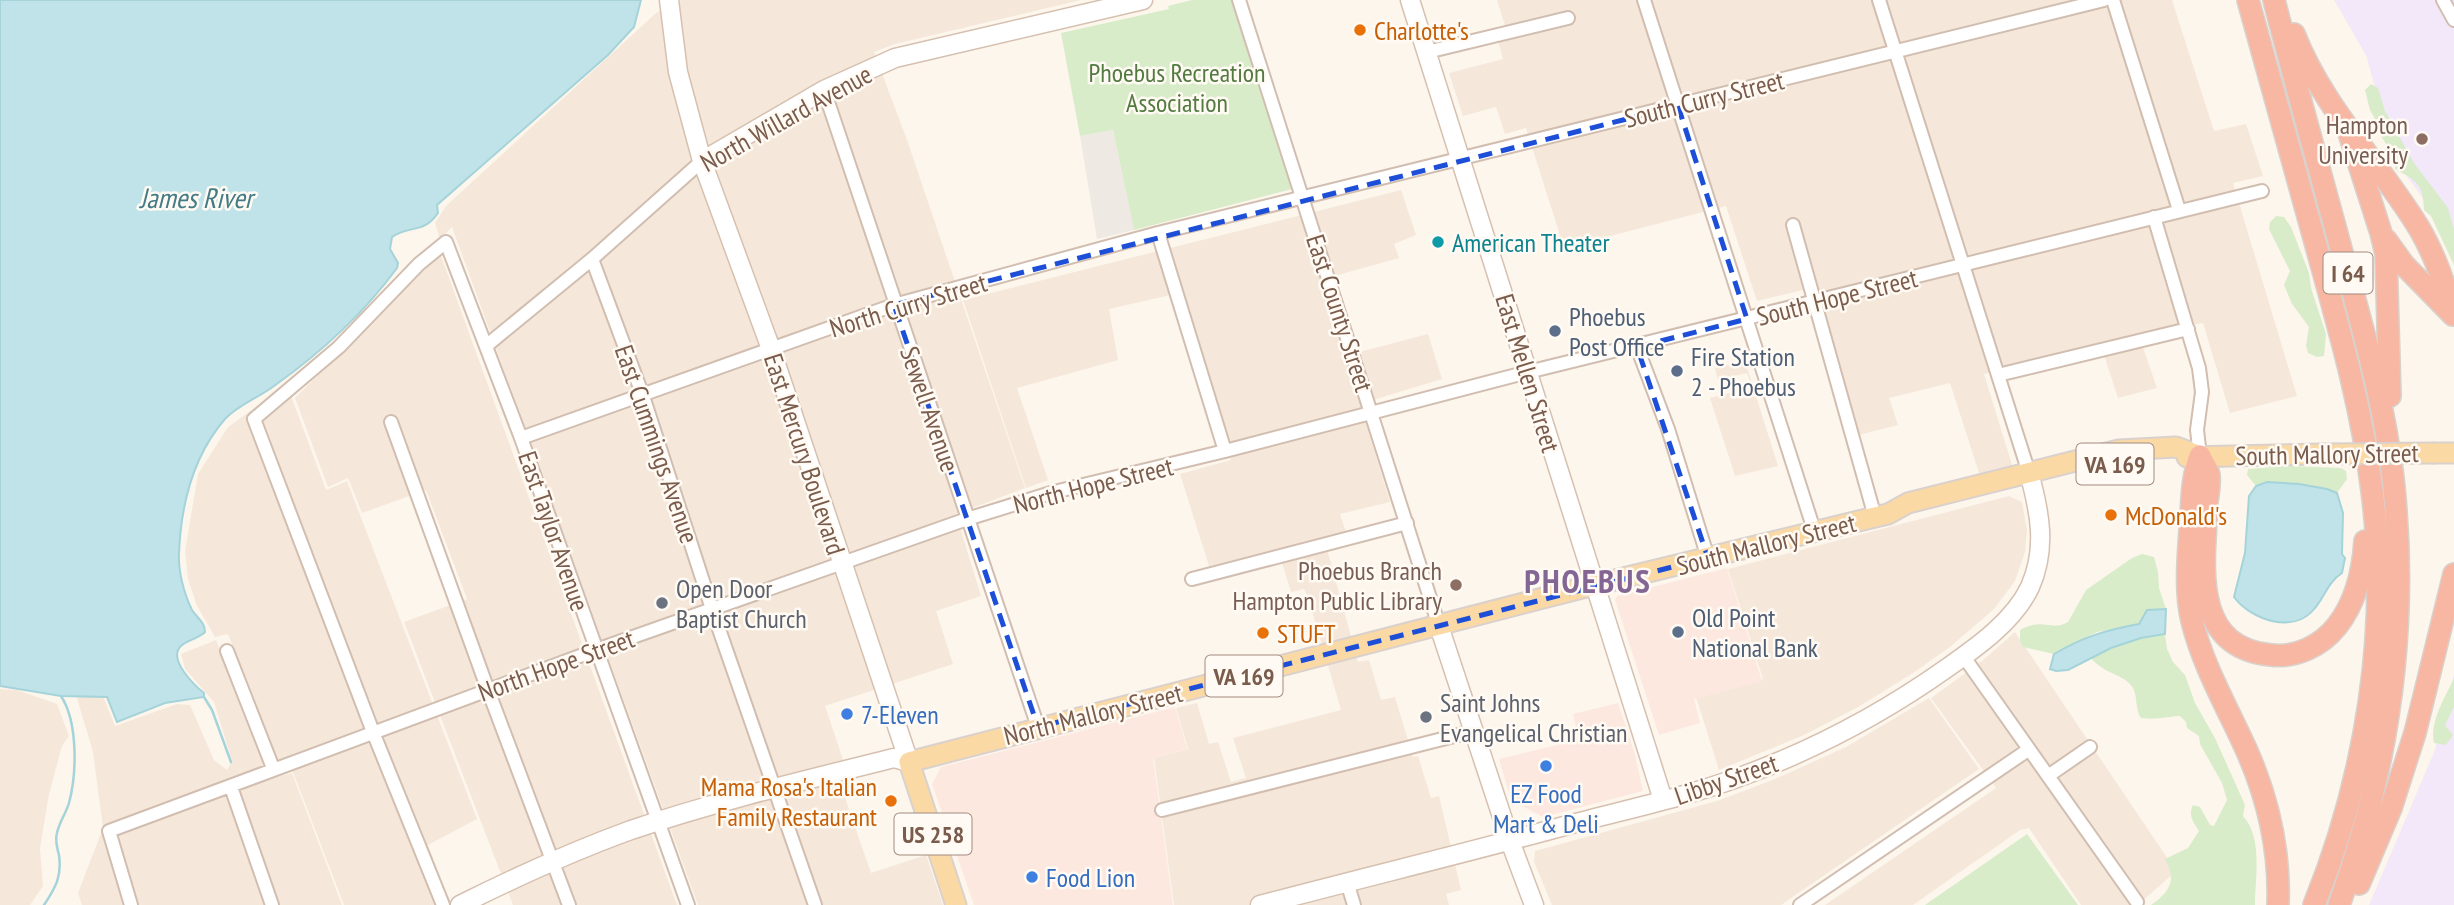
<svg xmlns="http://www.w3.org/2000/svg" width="2454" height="905" viewBox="0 0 2454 905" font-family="'PT Sans Narrow',sans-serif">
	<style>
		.residential { fill: #f5e8da }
		.commercial { fill: #fde8e0 }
		.industrial { fill: #efe9e4 }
		.education { fill: #f3e8fa }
		.green { fill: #d8ecc9 }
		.water { fill: #bfe3e8; stroke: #a5d3da; stroke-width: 2 }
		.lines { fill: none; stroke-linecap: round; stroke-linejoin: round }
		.stream { stroke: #a5d3da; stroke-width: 2.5 }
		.street-casing { stroke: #d1beb0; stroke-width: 16 }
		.secondary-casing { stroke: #d6c0b0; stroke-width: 21 }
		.primary-casing { stroke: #dad1cd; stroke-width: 23 }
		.highway-casing { stroke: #dad1cd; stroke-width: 24 }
		.street { stroke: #fff; stroke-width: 12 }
		.secondary { stroke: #fff; stroke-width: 18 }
		.primary { stroke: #fbd9a5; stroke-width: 19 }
		.highway { stroke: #f7b7a3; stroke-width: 21 }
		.primary-bridge-casing { stroke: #dad1cd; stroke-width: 23; stroke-linecap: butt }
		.primary-bridge { stroke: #fbd9a5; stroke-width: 19 }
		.marked { fill: none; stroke: #1d4ed8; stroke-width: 5; stroke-dasharray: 14 9; stroke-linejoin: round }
		.food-dot { fill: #e8710a; stroke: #fffaf3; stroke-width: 2.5 }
		.education-dot { fill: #8d6e63; stroke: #fffaf3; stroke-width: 2.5 }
		.culture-dot { fill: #0f9aa8; stroke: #fffaf3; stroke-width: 2.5 }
		.service-dot { fill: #5c6f8a; stroke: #fffaf3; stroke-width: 2.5 }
		.worship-dot { fill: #6b7280; stroke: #fffaf3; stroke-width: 2.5 }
		.shop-dot { fill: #3f7fe0; stroke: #fffaf3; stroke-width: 2.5 }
		.labels { text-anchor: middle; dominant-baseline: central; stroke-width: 5; stroke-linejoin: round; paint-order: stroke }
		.shield { fill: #fffaf3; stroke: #a28b7f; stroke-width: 2 }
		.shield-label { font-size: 24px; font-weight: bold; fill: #7a5c4d }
		.food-label { font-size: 26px; fill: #c56008; stroke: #fffaf3; text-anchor: start }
		.park-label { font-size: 26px; fill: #537a41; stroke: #fffaf3 }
		.street-label { font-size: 26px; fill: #7a5c4d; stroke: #fffaf3 }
		.education-label { font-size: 26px; fill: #785e54; stroke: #fffaf3; text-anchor: end }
		.culture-label { font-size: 26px; fill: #0d838f; stroke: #fffaf3; text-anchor: start }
		.service-label { font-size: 26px; fill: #4e5e75; stroke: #fffaf3; text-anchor: start }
		.worship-label { font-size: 26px; fill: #5b616d; stroke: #fffaf3; text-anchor: start }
		.shop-label { font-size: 26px; fill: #366cbe; stroke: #fffaf3; text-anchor: start }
		.water-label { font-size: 28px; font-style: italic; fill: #437c86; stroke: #fffaf3 }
		.district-label { font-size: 33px; font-weight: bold; letter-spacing: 2px; fill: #846695; stroke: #fffaf3 }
	</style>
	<rect width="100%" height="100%" fill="#fdf6ec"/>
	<path class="residential" d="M681,0H1081L895,44L874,52L907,140L1025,488L956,514L981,596L936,611L953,664L825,706L844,763L843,792L871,873L926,855L943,905H698L452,227L440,239L435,223L446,206L656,13Z
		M1497,0H2172L2214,131L2246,124L2263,176L2233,183L2297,396L2230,413L2203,323L2139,336L2157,388L2118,398L2101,346L1984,374L2013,468L1980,476L1950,383L1889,398L1898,425L1858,435L1811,288L1757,301L1726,206L1564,248L1526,128L1505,134L1496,107L1463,116L1449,73L1503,59L1498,41L1506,29Z
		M1401,190L1416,235L1394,244L1399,258L1320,280L1344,356L1428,334L1442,379L1360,404L1390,502L1340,514L1346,532L1324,538L1358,662L1369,660L1381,700L1395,697L1413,757L1418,756L1431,798L1439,796L1461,890L1446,894L1449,905H1174L1154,758L1188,749L1176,708L1197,703L1209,744L1218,742L1231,782L1246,778L1233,738L1341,710L1308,597L1304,589L1291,592L1278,549L1209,566L1180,474L1231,460L1184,292L1109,309L1118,360L1017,388L1048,480L1026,488L963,300Z
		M440,253L677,905H513L404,622L467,599L426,490L362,513L348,478L328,487L295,398Z
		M1745,361L1778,466L1735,476L1710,398L1752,387L1747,373L1718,380L1715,368Z
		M287,385L326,490L347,481L477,819L428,845L450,905H344L293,772L275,756L228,634L215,637L197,606L188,579L185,551L198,474L228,427Z
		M2009,496L2022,502L2027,530L2025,552L2015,581L1994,609L1950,647L1913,673L1860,706L1804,735L1719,770L1696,697L1763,679L1728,569Z
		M2015,632L2176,871L2138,905H2081L2029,828L2020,830L1913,905H1825L1996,788L1931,698L1982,661Z
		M216,640L270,779L292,773L342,905H82L78,893L103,828L93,752L76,695L103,696L115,726L177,704L190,705L214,760L227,770L232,761L214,702L185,669L181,654Z
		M0,689L17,690L57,704L69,736L62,746L49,794L40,848L43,886L30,905H0Z
		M1929,698L1979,769L1781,905H1552L1534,862L1535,851L1717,801L1775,779L1846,747Z"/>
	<path class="commercial" d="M1727,568L1762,681L1694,699L1700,723L1659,735L1615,600L1617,596Z
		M1618,703L1634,751L1643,791L1543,817L1511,800L1499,759L1579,740L1573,714Z
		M1175,707L1187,749L1153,758L1173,905H974L932,784L941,767Z"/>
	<path class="industrial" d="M1113,130L1134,230L1097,239L1080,136Z"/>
	<path class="education" d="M2334,0H2454V253L2430,208L2395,160L2366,55Z
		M2454,674V905H2369L2435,750Z"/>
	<path class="green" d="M1192,0H1231L1292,189L1134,230L1113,130L1080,136L1061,33L1169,9L1168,6Z
		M2371,84L2378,88L2385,111L2414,163L2448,208L2454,229V265L2431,216L2424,210C2423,184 2417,181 2395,169V159L2375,126L2374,117L2370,110L2365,90Z
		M2276,216L2284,217L2291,227L2309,273L2311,288L2326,334L2324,356L2317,357L2308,353L2306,345L2309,327L2292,304L2284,285L2290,271L2269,229L2270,222Z
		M2289,466L2341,468L2346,471L2347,479L2337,493C2317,485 2276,480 2256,486L2247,475L2248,469Z
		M2142,554L2154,557L2158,572L2159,588L2166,609L2148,610L2139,624L2097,632L2054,654L2023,647L2020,641V630C2043,617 2051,632 2068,622L2086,590L2132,558Z
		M2165,634L2167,649L2173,662L2185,675L2195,703L2215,738L2245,805L2243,816C2263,837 2255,878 2255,905H2151C2170,892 2177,880 2165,859L2188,848L2199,831C2193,822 2188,815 2193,805L2200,807L2210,825L2214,826L2227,800L2222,783L2200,744L2199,736L2187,728L2186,722L2180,716C2163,717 2159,720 2141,718C2134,708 2139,693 2130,684C2119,673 2103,673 2091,658C2115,646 2138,638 2165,634Z
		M2454,678V707L2445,725L2453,735L2446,745L2434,743C2429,722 2446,696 2454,678Z
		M2027,834L2078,905H1925Z"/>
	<path class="water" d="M0,0H641L634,27L608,55L437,205L438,213C424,234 409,225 392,237L390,249L398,263L397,268C364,313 319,354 274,386C258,398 238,405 225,419C193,456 181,505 179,553C178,571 184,594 192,610C197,618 205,622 205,632C198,639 187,640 181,646C167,659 195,686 204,693V697L165,703L117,722L107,697L61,696L0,686Z
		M2267,482L2299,484L2327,489L2337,493L2343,513L2342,554L2345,558L2342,573C2328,582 2325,596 2315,608C2294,635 2251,620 2234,597L2245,553L2249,496L2256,486Z
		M2166,609L2165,634L2141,638L2111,648L2068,670L2056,671L2050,669L2054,654C2083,637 2106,630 2139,624L2147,610Z"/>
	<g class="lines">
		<path class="stream" d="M204,697L212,710L231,762
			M44,905C56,887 62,876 59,855C57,848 55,840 57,833C59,823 66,813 69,803C77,773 78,722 61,696"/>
		<defs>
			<path id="street" d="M1239,0L1439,626
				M1644,0L1815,533
				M1879,0L2029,473
				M2113,0L2179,210
				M2443,0L2454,20
				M1427,52L1568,18
				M824,90L1038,727
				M2154,217L2199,368L2202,392L2197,430L2200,456
				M1793,225L1875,517
				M1158,233L1225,451
				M592,259L643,396L712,609L815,905
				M486,346L592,259L702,161
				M1637,347L1668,429L1708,558
				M1998,375L2188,329
				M391,422L488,690L569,905
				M521,438L894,305L1158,233L2104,0
				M1192,579L1407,523
				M227,651L273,768
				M1964,657L2137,902
				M2048,776L2090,747
				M231,787L272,905
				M1162,810L1474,731
				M1347,882L1354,905
				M131,905L109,831L596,650L967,519L1054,492L1225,451L1528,372L2262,191
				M443,905L373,732L254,419L339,347L419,264L446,242L521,438L688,905
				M1800,905L2028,750"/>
			<path id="secondary" d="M669,0L678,72L702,161L771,349L909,762
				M1410,0L1663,800
				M702,161L824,90L895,58L1143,0
				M1439,626L1510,841L1534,905
				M460,905C516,877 573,851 631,830C717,801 806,780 894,758L909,762
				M1260,905C1362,878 1466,853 1568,825C1624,810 1682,798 1737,778C1812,751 1882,714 1947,668C1977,647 2014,621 2030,587C2047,549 2040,512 2029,473"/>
			<path id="primary" d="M2435,453H2454
				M2187,457L2322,454
				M956,905L909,762L1582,588L1875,517L1888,514L1908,503L2119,450L2176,447L2200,456"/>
			<path id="highway" d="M2248,0C2271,83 2294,166 2317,249C2339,329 2362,408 2372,491C2390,629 2366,777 2314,905
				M2274,0C2296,86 2320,171 2343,256C2363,329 2384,402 2393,478C2409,623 2389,768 2339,905
				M2294,34C2323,108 2378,161 2419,228C2435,255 2444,284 2454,312
				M2349,133L2381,233L2386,254L2390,396
				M2386,240L2404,265L2453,315
				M2200,456C2202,462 2208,469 2209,475C2210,484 2208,494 2207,502C2205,560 2188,647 2271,655C2296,658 2321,646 2337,626C2356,602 2363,571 2365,541
				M2200,456C2191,480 2192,505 2190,530C2188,559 2185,592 2192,621C2203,666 2227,707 2246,749C2268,798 2280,851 2278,905
				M2359,884L2391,808L2415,733L2454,574"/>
		</defs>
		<use href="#street" class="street-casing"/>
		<use href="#secondary" class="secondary-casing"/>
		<use href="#primary" class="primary-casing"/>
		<use href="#highway" class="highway-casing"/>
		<use href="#street" class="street"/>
		<use href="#secondary" class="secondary"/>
		<use href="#primary" class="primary"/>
		<use href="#highway" class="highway"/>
		<defs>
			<path id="primary-bridge" d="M2322,454L2435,453"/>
		</defs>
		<use href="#primary-bridge" class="primary-bridge-casing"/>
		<use href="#primary-bridge" class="primary-bridge"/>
	</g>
	<path class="marked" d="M1678,106L1747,319L1637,347L1708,558L1038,727L894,305Z"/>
	<g class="food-dot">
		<circle cx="1360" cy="30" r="7"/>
		<circle cx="2111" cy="515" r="7"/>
		<circle cx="1263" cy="633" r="7"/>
		<circle cx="891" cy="801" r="7"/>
	</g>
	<g class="education-dot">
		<circle cx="2422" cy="139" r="7"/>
		<circle cx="1456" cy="585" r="7"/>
	</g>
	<circle class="culture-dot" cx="1438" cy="242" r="7"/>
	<g class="service-dot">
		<circle cx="1555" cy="331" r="7"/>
		<circle cx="1677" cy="371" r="7"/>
		<circle cx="1678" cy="632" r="7"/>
	</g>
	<g class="worship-dot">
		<circle cx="662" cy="603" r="7"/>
		<circle cx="1426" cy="717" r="7"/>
	</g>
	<g class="shop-dot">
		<circle cx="847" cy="714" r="7"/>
		<circle cx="1546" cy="766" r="7"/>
		<circle cx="1032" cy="877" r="7"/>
	</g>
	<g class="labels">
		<g class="shield">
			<rect x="2323.5" y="252.5" width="49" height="41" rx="5"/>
			<rect x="2076.5" y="443.5" width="77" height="41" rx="5"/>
			<rect x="1205.5" y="655.5" width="77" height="41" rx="5"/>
			<rect x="894.5" y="813.5" width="77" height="41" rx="5"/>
		</g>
		<g class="shield-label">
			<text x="2348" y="273">I 64</text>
			<text x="2115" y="464">VA 169</text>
			<text x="1244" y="676">VA 169</text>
			<text x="933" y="834">US 258</text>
		</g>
		<g class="food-label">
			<text x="1374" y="30">Charlotte's</text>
			<text x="2125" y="515">McDonald's</text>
			<text x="1277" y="633">STUFT</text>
			<text x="877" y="786" text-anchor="end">Mama Rosa's Italian<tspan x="877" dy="30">Family Restaurant</tspan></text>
		</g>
		<g class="park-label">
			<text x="1177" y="72">Phoebus Recreation<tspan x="1177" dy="30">Association</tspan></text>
		</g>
		<g class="street-label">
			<text transform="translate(1704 99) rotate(-14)">South Curry Street</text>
			<text transform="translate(786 118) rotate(-29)">North Willard Avenue</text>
			<text transform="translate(1837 297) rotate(-14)">South Hope Street</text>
			<text transform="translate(908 305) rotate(-17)">North Curry Street</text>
			<text transform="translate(1340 313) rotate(72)">East County Street</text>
			<text transform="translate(1528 373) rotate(73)">East Mellen Street</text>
			<text transform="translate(930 409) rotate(71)">Sewell Avenue</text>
			<text transform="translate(657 444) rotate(71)">East Cummings Avenue</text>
			<text transform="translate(805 454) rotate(72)">East Mercury Boulevard</text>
			<text transform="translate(2327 454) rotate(-1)">South Mallory Street</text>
			<text transform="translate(1093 485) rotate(-14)">North Hope Street</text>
			<text transform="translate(554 531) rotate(71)">East Taylor Avenue</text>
			<text transform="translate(1766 544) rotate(-14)">South Mallory Street</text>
			<text transform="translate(556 665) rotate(-20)">North Hope Street</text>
			<text transform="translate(1093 714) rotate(-14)">North Mallory Street</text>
			<text transform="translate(1726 779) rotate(-19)">Libby Street</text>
		</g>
		<g class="education-label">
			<text x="2408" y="124">Hampton<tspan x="2408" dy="30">University</tspan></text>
			<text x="1442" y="570">Phoebus Branch<tspan x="1442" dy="30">Hampton Public Library</tspan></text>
		</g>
		<g class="culture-label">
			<text x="1452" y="242">American Theater</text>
		</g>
		<g class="service-label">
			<text x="1569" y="316">Phoebus<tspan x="1569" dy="30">Post Office</tspan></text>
			<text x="1691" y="356">Fire Station<tspan x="1691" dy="30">2 - Phoebus</tspan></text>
			<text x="1692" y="617">Old Point<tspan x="1692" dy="30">National Bank</tspan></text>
		</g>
		<g class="worship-label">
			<text x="676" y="588">Open Door<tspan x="676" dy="30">Baptist Church</tspan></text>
			<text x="1440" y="702">Saint Johns<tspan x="1440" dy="30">Evangelical Christian</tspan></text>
		</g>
		<g class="shop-label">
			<text x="861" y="714">7-Eleven</text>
			<text x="1546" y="793" text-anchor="middle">EZ Food<tspan x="1546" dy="30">Mart &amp; Deli</tspan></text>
			<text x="1046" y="877">Food Lion</text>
		</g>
		<g class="water-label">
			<text x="196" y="197">James River</text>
		</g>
		<g class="district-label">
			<text x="1588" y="580">PHOEBUS</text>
		</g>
	</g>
</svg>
